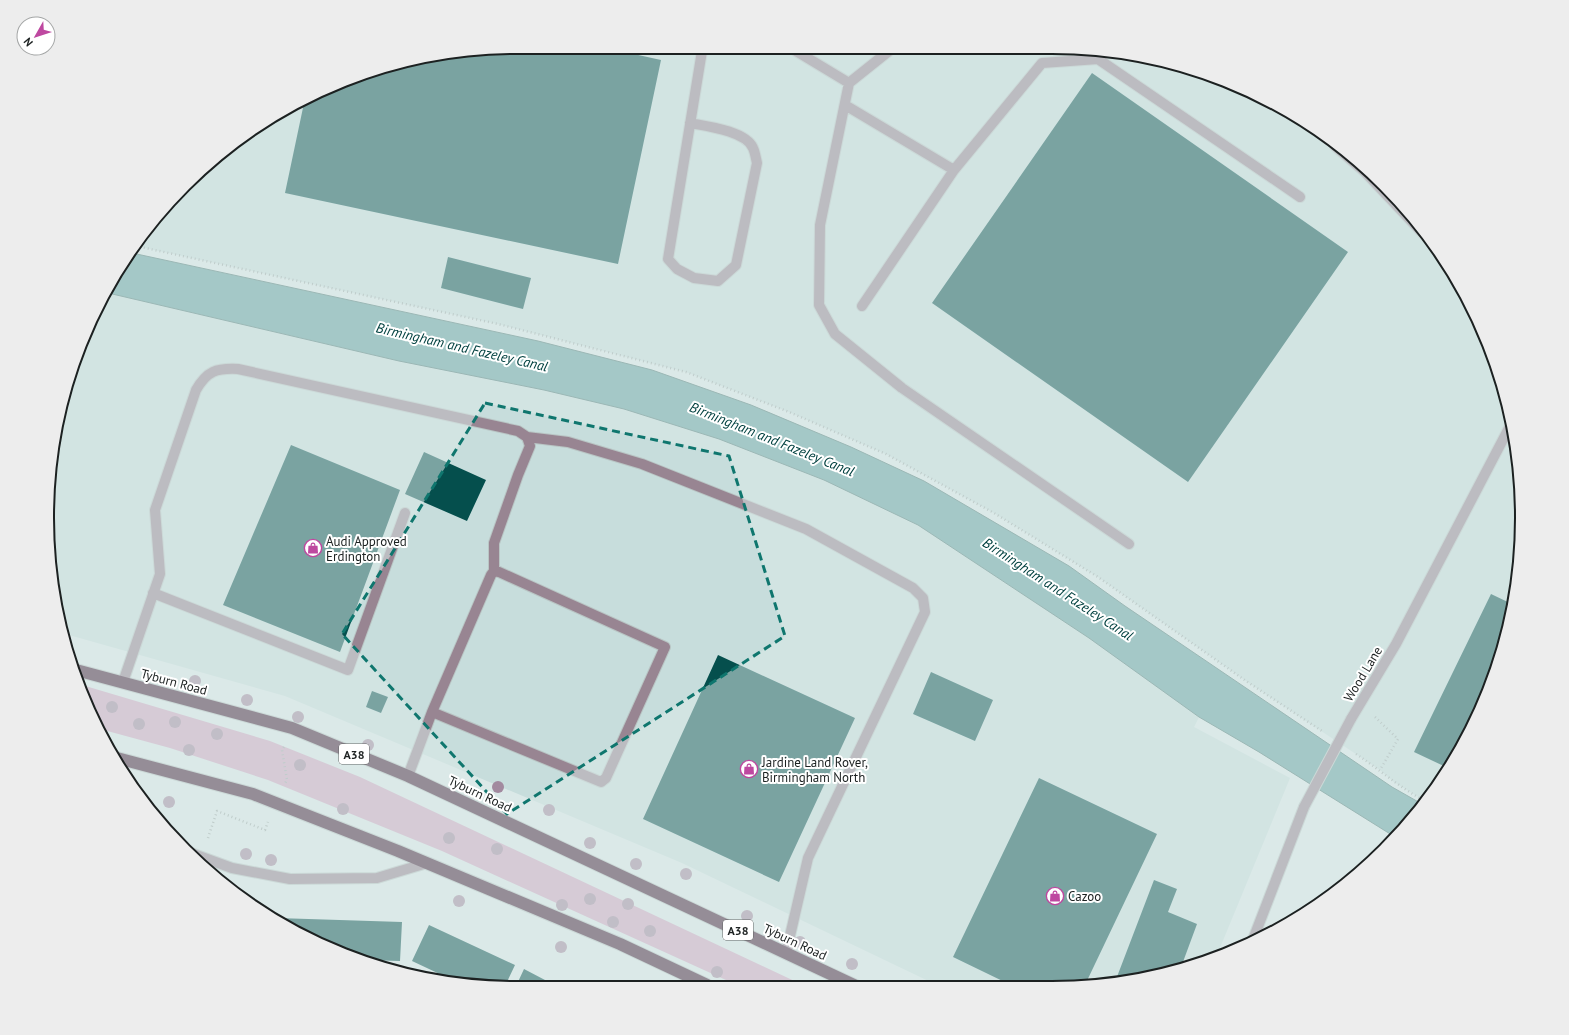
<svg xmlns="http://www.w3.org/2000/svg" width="1569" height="1035" viewBox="0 0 1569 1035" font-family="'PT Sans',sans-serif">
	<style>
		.built { fill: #c7dddc }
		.green { fill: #d0a6c2 }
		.water { fill: #63a19f; stroke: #4e7b79 }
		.building { fill: #054f4d }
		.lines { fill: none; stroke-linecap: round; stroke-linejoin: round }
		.minor-casing { stroke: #b9c5c4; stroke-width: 12 }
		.highway-casing { stroke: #b9c5c4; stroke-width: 14 }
		.path { stroke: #9faaa9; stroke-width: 2.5; stroke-dasharray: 1 3; stroke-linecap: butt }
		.minor { stroke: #988592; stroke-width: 10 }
		.highway { stroke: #401e36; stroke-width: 12 }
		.minor-bridge-casing { stroke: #b9c5c4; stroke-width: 12; stroke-linecap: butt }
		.minor-bridge { stroke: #988592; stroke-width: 10 }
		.tree { fill: #a28a9f }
		.marked { fill: none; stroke: #0f766e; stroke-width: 3; stroke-dasharray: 8 5; stroke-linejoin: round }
		.labels { text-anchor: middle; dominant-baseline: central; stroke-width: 4; stroke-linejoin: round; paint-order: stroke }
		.shield { fill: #fff; stroke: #606464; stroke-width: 1 }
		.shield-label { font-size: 12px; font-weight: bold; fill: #1c2121 }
		.poi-label { font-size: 13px; fill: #1c2121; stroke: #fff; text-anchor: start }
		.street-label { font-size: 13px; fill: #1c2121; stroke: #fff }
		.water-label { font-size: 14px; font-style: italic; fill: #01403f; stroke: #fff }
		.rim { fill: none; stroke: #1c2121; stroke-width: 2 }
	</style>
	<rect width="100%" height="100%" fill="#dbe9e8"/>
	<path class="built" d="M456,51H1113L1203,72L1259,95L1362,164L1425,231L1474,310L1506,396L1521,487L1518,579L1497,669L1459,753L1425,801L1394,782L1380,770L1246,681L1098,577L994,513L886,454L789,412L686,372L498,324L136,246L144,231L185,185L256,126L366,72Z
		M108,293L399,361L544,390L624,409L719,439L824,480L918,525L1089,638L1199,717L1194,727L1290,778L1217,955L1173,972L1082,987L939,986L682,863L285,696L62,633L48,548V487L56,425L83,338Z"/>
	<path class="green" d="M82,685L270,741L360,777L805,986L737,985L442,851L268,780L170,748L100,729Z"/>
	<path class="water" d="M132,253L538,341L652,370L751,405L851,447L924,481L1069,566L1125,606L1392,787L1422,804L1405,828L1395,837L1259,752L1199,717L1089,638L918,525L824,480L719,439L624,409L544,390L399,361L108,293Z"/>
	<path class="building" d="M456,51H620L661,60L618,264L285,193L304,103L366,72Z
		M1092,73L1348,252L1188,482L932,303Z
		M448,257L531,278L523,309L441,288Z
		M291,445L400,490L340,652L223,605Z
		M424,452L486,480L467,521L405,494Z
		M1491,594L1512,604L1497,669L1459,753L1448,768L1414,752Z
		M718,655L855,718L779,882L643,819Z
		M931,672L993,700L975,741L913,714Z
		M372,691L388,697L381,713L366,707Z
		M1039,778L1157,834L1084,987H1015L953,957Z
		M1154,880L1177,889L1168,912L1197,924L1180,970L1173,972L1115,982Z
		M277,918L402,922L400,961L364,960L310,940Z
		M429,925L515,965L506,984H461L412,961Z
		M524,969L545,980L554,984H517Z"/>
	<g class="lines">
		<defs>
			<path id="minor" d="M796,51L849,83L889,51
				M849,83L820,225L819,305L835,334L902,388L1129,544
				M845,105L954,170L862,306
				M690,123C706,126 746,131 753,148C755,152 756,159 757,163L736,265L718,281L694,278L677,269L668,259L702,51
				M1335,146L1365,172L1434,245
				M954,170L1042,63L1098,59L1300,197
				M527,437L568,442L642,464L806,529L913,588L923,598L925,612L808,858L786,953
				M153,593L348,670L405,513
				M123,682L160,574L155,510L196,390C207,371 216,368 238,369L518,431L527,437L530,446L518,475L494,543V571
				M1351,719L1396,644L1509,428L1511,427
				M408,776L432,712L491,575L494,571L499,572L665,647L606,778L601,782L432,712
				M188,852L232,868L290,879L377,878L427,863
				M1252,942L1304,807"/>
			<path id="highway" d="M76,670L292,728L408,776L856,986
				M113,757L253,794L398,851L620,944L707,985"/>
		</defs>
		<use href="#minor" class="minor-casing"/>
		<use href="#highway" class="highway-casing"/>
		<path class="path" d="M136,246L498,324L686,372L789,412L886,454L994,513L1098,577L1246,681L1322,731
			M1375,717L1398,739L1380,770
			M284,747L282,750L287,780L284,785
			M1356,754C1379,769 1400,788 1425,801
			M208,838L217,811L265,830L268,822"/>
		<use href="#minor" class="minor"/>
		<use href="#highway" class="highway"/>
		<defs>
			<path id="minor-bridge" d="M1304,807L1351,719"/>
		</defs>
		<use href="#minor-bridge" class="minor-bridge-casing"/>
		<use href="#minor-bridge" class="minor-bridge"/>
	</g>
	<g class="tree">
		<circle cx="195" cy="681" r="6"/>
		<circle cx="247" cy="700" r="6"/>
		<circle cx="112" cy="707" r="6"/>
		<circle cx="298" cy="717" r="6"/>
		<circle cx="175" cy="722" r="6"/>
		<circle cx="139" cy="724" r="6"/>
		<circle cx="217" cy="734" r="6"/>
		<circle cx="368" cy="745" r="6"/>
		<circle cx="189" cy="750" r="6"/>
		<circle cx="300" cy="765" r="6"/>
		<circle cx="498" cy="787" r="6"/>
		<circle cx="169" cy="802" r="6"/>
		<circle cx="343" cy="809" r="6"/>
		<circle cx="549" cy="810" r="6"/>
		<circle cx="449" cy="838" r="6"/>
		<circle cx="590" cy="843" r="6"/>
		<circle cx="497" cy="849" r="6"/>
		<circle cx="246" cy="854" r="6"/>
		<circle cx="271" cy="860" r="6"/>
		<circle cx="636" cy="864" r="6"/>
		<circle cx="686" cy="874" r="6"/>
		<circle cx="590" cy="899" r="6"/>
		<circle cx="459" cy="901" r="6"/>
		<circle cx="628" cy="904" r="6"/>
		<circle cx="562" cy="905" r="6"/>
		<circle cx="747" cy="916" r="6"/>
		<circle cx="613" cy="922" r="6"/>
		<circle cx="650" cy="931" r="6"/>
		<circle cx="800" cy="942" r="6"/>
		<circle cx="561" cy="947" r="6"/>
		<circle cx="852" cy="964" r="6"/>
		<circle cx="717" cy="972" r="6"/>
	</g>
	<path d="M0 0H1569V1035H0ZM485,403L729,456L785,636L507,814L342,634Z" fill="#dbe9e8" fill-opacity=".55" fill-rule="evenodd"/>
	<path class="marked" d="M485,403L729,456L785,636L507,814L342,634Z"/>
	<defs>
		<symbol id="shop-ring" viewBox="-11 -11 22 22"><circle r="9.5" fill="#fff" stroke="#be48a0" stroke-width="1.5"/><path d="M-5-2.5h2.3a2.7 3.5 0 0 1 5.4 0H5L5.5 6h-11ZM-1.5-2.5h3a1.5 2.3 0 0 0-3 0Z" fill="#be48a0"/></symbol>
	</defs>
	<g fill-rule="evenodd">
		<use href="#shop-ring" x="303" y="538" width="20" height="20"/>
		<use href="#shop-ring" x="739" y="759" width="20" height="20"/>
		<use href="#shop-ring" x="1045" y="886" width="20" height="20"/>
	</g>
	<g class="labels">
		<g class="shield">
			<rect x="339" y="744" width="30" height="20" rx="3"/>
			<rect x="723" y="920" width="30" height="20" rx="3"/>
		</g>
		<g class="shield-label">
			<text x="354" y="754">A38</text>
			<text x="738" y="930">A38</text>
		</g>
		<g class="poi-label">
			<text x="326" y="541">Audi Approved<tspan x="326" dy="15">Erdington</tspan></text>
			<text x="762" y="762">Jardine Land Rover,<tspan x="762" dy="15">Birmingham North</tspan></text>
			<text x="1068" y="896">Cazoo</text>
		</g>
		<g class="street-label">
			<text transform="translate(1363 674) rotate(-59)">Wood Lane</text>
			<text transform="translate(174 682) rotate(15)">Tyburn Road</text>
			<text transform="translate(480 794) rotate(25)">Tyburn Road</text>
			<text transform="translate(795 942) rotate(25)">Tyburn Road</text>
		</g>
		<g class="water-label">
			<text transform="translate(462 347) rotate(13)">Birmingham and Fazeley Canal</text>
			<text transform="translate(772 439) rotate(22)">Birmingham and Fazeley Canal</text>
			<text transform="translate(1058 589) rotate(33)">Birmingham and Fazeley Canal</text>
		</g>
	</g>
	<path d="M0 0H1569V1035H0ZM517 54H1052A463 463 0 0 1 1515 517V518A463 463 0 0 1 1052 981H517A463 463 0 0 1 54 518V517A463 463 0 0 1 517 54Z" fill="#ededed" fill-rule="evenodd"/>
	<path class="rim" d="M517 54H1052A463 463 0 0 1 1515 517V518A463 463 0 0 1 1052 981H517A463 463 0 0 1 54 518V517A463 463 0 0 1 517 54Z"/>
	<g transform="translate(36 36) rotate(231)"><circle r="19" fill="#ffffff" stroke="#a4a6a6"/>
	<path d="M0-3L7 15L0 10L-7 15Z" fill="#be48a0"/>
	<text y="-6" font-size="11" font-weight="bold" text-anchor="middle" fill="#1c2121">N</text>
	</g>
</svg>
